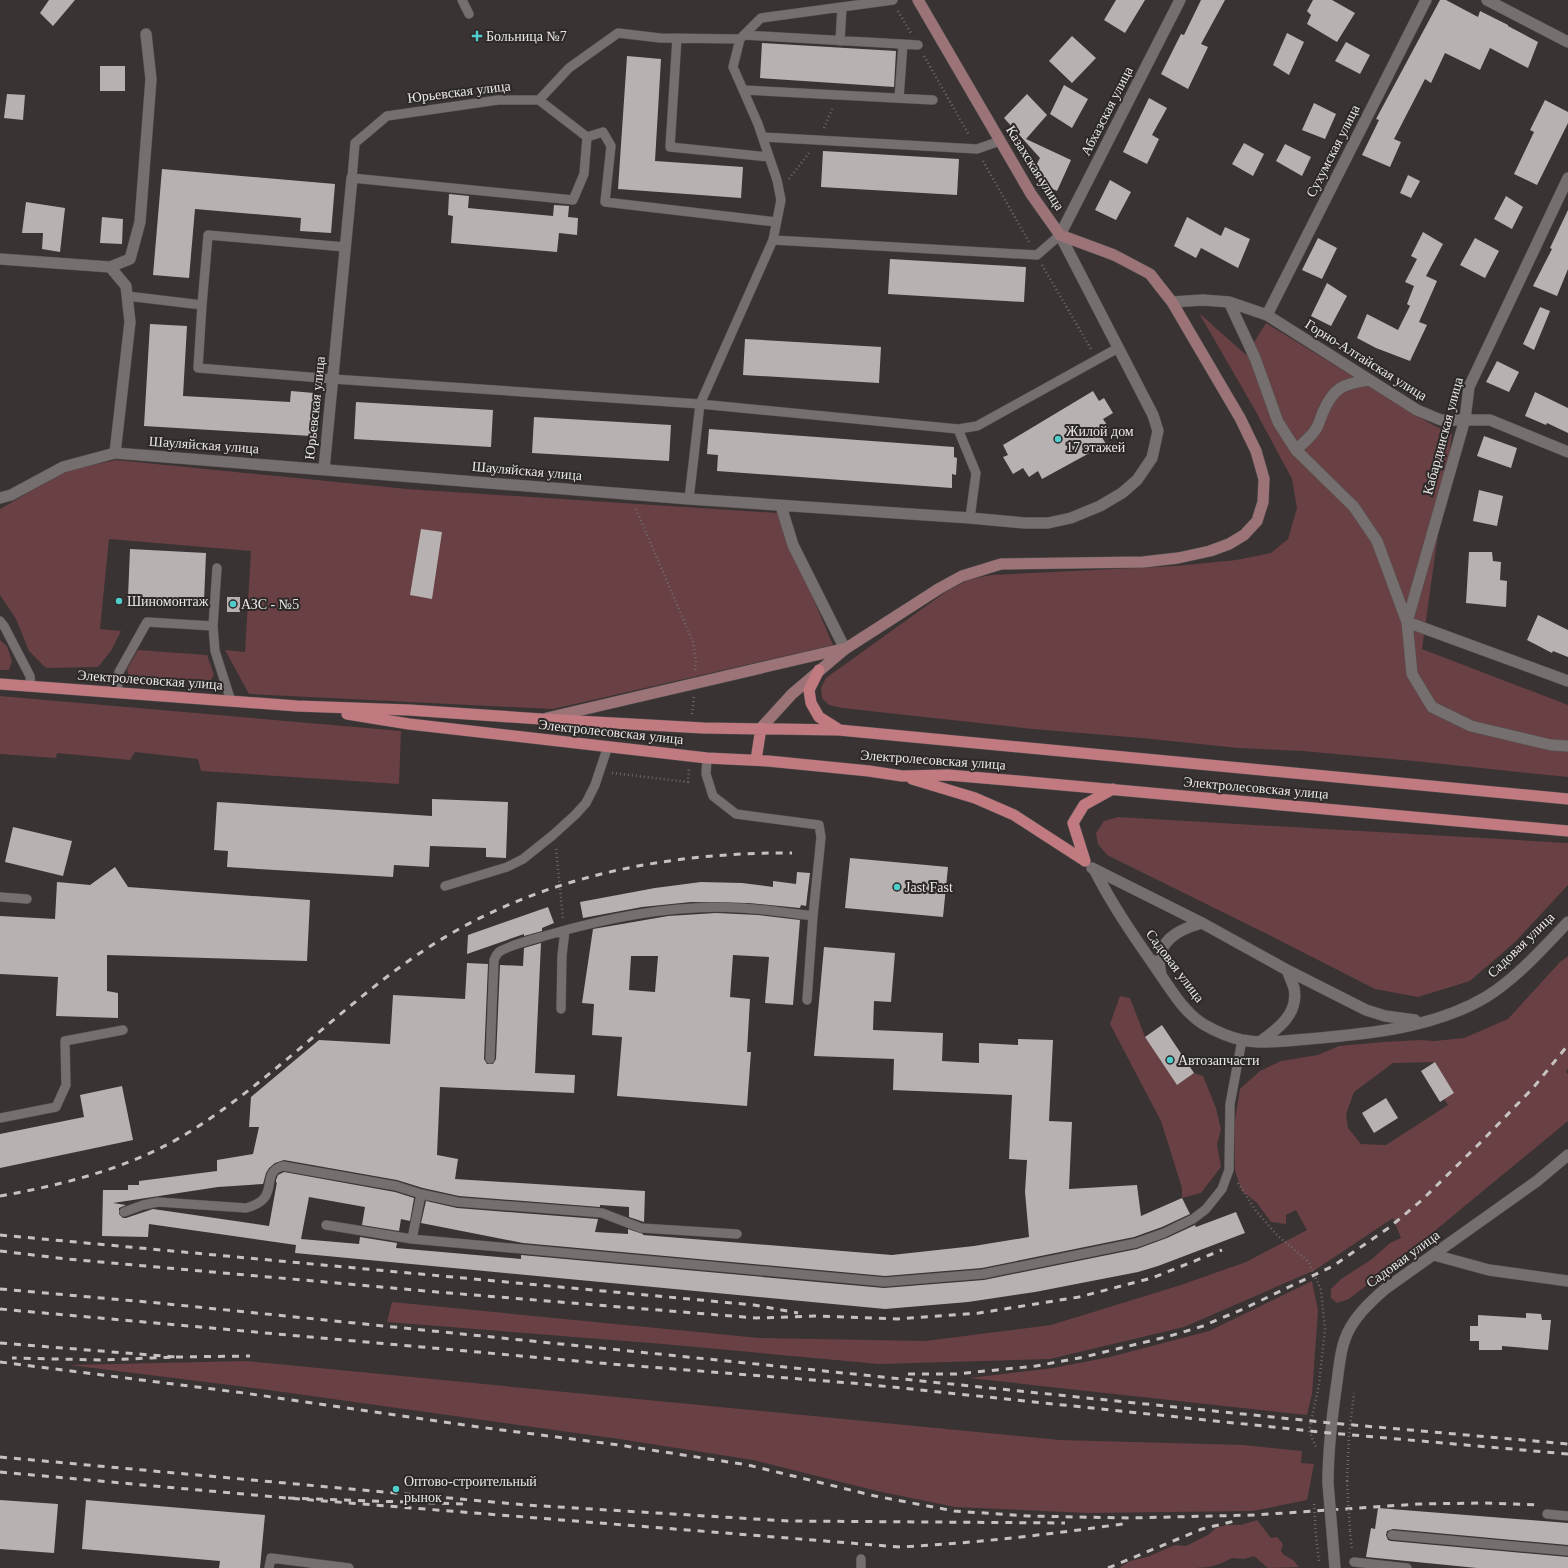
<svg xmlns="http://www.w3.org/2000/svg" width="1568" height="1568" viewBox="0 0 1568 1568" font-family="Georgia,serif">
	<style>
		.green { fill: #694043; fill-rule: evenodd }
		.building { fill: #b8b1b2; fill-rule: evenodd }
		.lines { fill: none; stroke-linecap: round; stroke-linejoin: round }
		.service-casing { stroke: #555050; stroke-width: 10 }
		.minor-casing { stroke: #555050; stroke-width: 12 }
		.tertiary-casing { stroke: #555050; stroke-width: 12 }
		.secondary-casing { stroke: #555050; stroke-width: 12 }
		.primary-casing { stroke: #555050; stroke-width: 12 }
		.path { stroke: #706b6b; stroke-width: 2.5; stroke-dasharray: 1 3; stroke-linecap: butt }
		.service { stroke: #756f6f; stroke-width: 9 }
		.minor { stroke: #756f6f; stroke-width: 11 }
		.tertiary { stroke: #756f6f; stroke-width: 11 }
		.secondary { stroke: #9c7478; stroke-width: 11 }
		.primary { stroke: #c27a81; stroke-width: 11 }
		.rail { stroke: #c6c2c2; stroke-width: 3; stroke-dasharray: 7 7; stroke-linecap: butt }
		.tertiary-bridge-casing { stroke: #555050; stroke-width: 12; stroke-linecap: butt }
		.path-bridge { stroke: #706b6b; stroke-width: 2.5; stroke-dasharray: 1 3; stroke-linecap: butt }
		.tertiary-bridge { stroke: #756f6f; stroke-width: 11 }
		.poi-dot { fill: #52cdcd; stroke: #2e2929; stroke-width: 1.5 }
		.labels { text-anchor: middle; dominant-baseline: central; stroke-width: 4; stroke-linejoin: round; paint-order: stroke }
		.poi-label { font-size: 14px; fill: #eae7e7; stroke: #2e2929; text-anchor: start }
		.street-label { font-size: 14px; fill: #eae7e7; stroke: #2e2929 }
	</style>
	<rect width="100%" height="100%" fill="#393333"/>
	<path class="green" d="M1199,313L1246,355L1266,323L1431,424L1452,434L1422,649L1568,705V777L1414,761L1302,751L1239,748L1141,738L1033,729L842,708L829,705L822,698L821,688L826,678L947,591L970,579L992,575L1176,566L1236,560L1271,553L1288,539L1297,508L1292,479L1255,410Z
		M116,460L407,489L777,513L833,645L553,709L249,694L225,650L245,652L251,551L109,539L100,629L121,631L111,651L98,667L46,668L29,651L16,619L0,595V509L65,471Z
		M0,640L7,646L12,661L9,670H0Z
		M138,650L207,655L214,675L209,683L129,677L127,669Z
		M0,696L401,731L399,784L201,771L198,759L135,752L130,760L57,753L56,758L0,754Z
		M1118,817L1568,843V885L1515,942L1470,981L1418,997L1375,989L1265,933L1107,855L1098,844L1096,833L1104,821Z
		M1568,956V1069L1566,1072L1568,1074V1121L1409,1252L1349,1299L1337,1303L1331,1298V1289L1341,1279L1372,1259L1390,1243L1401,1238L1393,1218L1315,1270L1184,1327L1050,1359L879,1364L663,1344L387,1322L392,1302L759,1338L925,1341L1051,1325L1181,1285L1246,1262L1307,1230L1296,1210L1286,1215V1224L1271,1222L1257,1203L1242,1191L1235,1171L1234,1126L1240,1089L1260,1071L1281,1061L1318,1055L1339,1046L1383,1042L1420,1040L1434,1041L1464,1038L1508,1019L1560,962ZM1435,1062L1454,1093L1444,1099L1448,1105L1386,1145L1361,1144L1348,1128L1346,1114L1354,1092L1393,1063Z
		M1120,996L1130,998L1145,1037L1177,1085L1194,1073L1203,1076L1216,1108L1221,1130L1217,1144L1221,1167L1201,1193L1182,1198V1188L1161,1121L1110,1024Z
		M1312,1281L1318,1311L1312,1394L1307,1415L969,1378L1053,1368L1110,1357L1209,1331Z
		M246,1361L1060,1440L1243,1445L1302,1451L1301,1463L1314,1464L1307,1500L1253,1511L1088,1513L955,1507L877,1491L753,1460L619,1439L246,1387L69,1365Z
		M1257,1520L1271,1538L1277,1537L1283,1544L1281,1551L1284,1555L1293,1560L1299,1567L1268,1568L1254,1556L1244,1559L1232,1558L1222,1563L1209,1567L1195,1568H1119L1130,1561L1147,1557L1175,1545L1186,1546L1208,1535L1216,1528L1227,1525H1241Z"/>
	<path class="building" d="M49,0H75L53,26L40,13Z
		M1116,0H1145L1125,33L1104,20Z
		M1201,0H1225L1201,44L1208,47L1188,89L1161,74L1181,34L1184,35Z
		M1313,0H1332L1355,13L1337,42L1307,24L1311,15L1307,11Z
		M1440,0H1446L1478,17L1480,11L1508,25V26L1538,42L1528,68L1490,48L1480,70L1445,53L1431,83L1425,79L1394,139L1401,142L1390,167L1362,155L1379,120L1376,119Z
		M1287,33L1304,42L1289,75L1273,65Z
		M1072,36L1096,58L1072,83L1049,61Z
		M1346,42L1370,55L1360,74L1335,61Z
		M762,43L896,51L894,87L760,78Z
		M627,56L661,59L655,161L743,167L741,198L618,189Z
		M100,66H125V91H100Z
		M1064,85L1088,99L1072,128L1050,114Z
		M7,94L25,95L23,120L4,118Z
		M1027,94L1047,115L1026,139L1071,160L1057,191L1038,182L1041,175L1033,171L1040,158L1004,118Z
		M1149,98L1167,108L1152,135L1159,139L1147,164L1123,152Z
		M1545,100L1568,112V123L1537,185L1514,174L1534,132L1530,130Z
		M1314,103L1336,114L1325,139L1302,130Z
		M1244,143L1264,154L1253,176L1232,164Z
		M1285,144L1311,157L1302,176L1276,161Z
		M823,151L959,159L957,195L821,187Z
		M162,169L335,184L331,233L300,231L301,218L195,209L189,278L153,275Z
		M1408,175L1420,181L1411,198L1400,193Z
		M1110,180L1131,192L1116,220L1095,210Z
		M449,194L469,196L468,208L553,216L554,205L569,206L568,217L578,218L577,235L559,233L557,252L451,243L453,216L448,215Z
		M1506,196L1523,207L1512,229L1494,219Z
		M26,202L65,208L60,252L42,249L43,233H22Z
		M1568,210V269L1557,296L1533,286L1552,249L1550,248Z
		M102,217L123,219L122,244L100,243Z
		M1187,217L1221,236L1225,227L1250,239L1238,268L1201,248L1196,258L1174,246Z
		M1423,232L1443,244L1426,276L1437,281L1419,322L1427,325L1410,361L1376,348L1357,338L1367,314L1398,330L1410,306L1407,304L1414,286L1405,282L1417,259L1411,256Z
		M1318,238L1337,248L1322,279L1302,270Z
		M1475,238L1499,251L1485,278L1460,265Z
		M890,259L1026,267L1024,302L888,294Z
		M1327,283L1347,296L1331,326L1311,316Z
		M1540,307L1550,311L1534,350L1523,344Z
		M150,324L187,326L183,396L290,402L291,391L314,393L311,436L144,426Z
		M745,339L881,347L879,383L743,375Z
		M1497,361L1519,372L1509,392L1486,382Z
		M1093,391L1099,401L1104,398L1113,413L1103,419L1109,428L1100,434L1106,444L1042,479L1038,471L1029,477L1023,468L1013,474L1003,457L1008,455L1003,445Z
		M1535,392L1568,408V433L1547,423L1546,425L1525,416Z
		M356,402L493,410L491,447L354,439Z
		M534,417L671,425L669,461L532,453Z
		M709,429L954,447V457L957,458L956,475L952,474V488L717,471L718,455L707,454Z
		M1484,436L1517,448L1511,468L1477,456Z
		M1479,490L1503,496L1497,526L1473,521Z
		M421,529L442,532L432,599L410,595Z
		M130,549L206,553L204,601L128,597Z
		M1469,552H1492L1493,561L1501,562L1500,580L1507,581L1506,607L1466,603Z
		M227,597H240V612H227Z
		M1538,615L1568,630V657L1553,651L1552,653L1527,640Z
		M432,799L508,802L506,858L486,857V848L430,846L429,867L394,865L393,877L227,867L228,851L214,850L217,802L432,816Z
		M13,827L72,841L63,876L5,862Z
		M850,858L948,867L943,917L845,908Z
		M115,867L128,887L310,900L307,961L107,955V991L118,993V1018L56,1016L58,977L0,974V916L55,919L57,882L90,885Z
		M797,872L810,873L806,906L801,905L800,908L749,903L691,902L642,907L583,918L580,902L655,888L701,882L742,883L773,887V881L796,884Z
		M548,907L554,923L542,928V931L524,936V934L467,954L468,935Z
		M716,913L758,915L800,920L793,1005L765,1003L769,957L733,955L730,997L750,999L747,1052H751L747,1106L617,1096L622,1037L592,1035L594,1004L582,1003L593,929L668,916ZM631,956H658L655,992L629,990Z
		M541,943L535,1073L575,1075L574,1093L440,1087L437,1155L458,1159L455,1179L645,1191L644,1222L629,1217V1207L600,1205V1207L459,1196L423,1188L397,1180L284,1160L275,1163L269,1168L266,1173L263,1184L218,1187L113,1203L126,1205L119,1208V1214L123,1218H126L153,1209L269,1226L277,1182L276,1183V1180L278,1175L284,1172L395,1192L414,1198L410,1221L401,1219L399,1231L362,1225L365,1207L309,1197L301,1239L359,1244L360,1237L397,1243L396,1248L521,1259V1255L884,1288L984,1280L1137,1249L1167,1238L1195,1225L1196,1227L1236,1212L1245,1233L1158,1266L1138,1272L1035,1292L968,1302L885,1309L295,1253L296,1245L149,1224L148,1237L102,1236L103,1190H128V1185H139V1181L217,1171V1160L253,1154L259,1127H249L251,1097L319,1040L390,1044L393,995L465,999L467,963L488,964L484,1059L487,1064H493L496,1059L500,965L523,966L524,948Z
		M824,947L895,953L891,1002L874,1001L873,1030L943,1033L942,1061L979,1063V1043L1018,1045V1039L1053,1040L1049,1121L1072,1122L1069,1189L1137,1185L1141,1216L1182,1198L1190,1214L1162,1227L1134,1237L982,1268L885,1276L523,1243L421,1223L426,1201L457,1208L598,1219L595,1232L628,1234V1229L643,1234V1235L892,1255L974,1246L1029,1237L1025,1192L1027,1160L1009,1159L1012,1095L893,1090L894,1059L814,1056Z
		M1162,1025L1194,1073L1177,1085L1145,1037Z
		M1435,1062L1454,1093L1440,1102L1421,1071Z
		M122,1086L133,1140L0,1168V1134L84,1117L80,1095Z
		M1386,1098L1398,1118L1374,1133L1362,1113Z
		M1526,1313L1541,1314L1542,1320H1551L1548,1350L1502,1346V1350H1479V1341H1470V1326H1478V1315L1526,1318Z
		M0,1500L58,1504L54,1553L0,1549Z
		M86,1500L265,1515L260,1568H219L220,1561L82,1549Z
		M1378,1508L1568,1523V1545L1393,1529L1387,1531L1386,1535L1388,1540L1391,1541L1568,1557V1568H1477L1366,1557L1371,1528L1375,1529Z"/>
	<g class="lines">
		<defs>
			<path id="service" d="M462,0L469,14
				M744,35L918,45
				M677,38L670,147L769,157
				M740,39L733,67L758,124L777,180L781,200L773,240L1037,255L1060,235
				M840,41L842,7
				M743,90L933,100
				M899,98L903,44
				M539,100L587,137
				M763,137L977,149L1000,141
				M776,222L605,202L611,146L603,132L587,137L584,174L573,200L352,178L355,143L387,116L498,100H539L569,68L618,33L660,38L740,39L761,18L893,0
				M127,296L202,305L208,235L345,247
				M202,305L198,368L333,379L700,404L773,240
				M958,429L977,426L1118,348
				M689,499L700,404L958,429L976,473L970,518
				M0,621L4,626L30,676L31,686
				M213,626L217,568
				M117,693L119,672L147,622L213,626L215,651L231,701
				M707,758L706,774L713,796L736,814L819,825L821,837L813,916L807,1000
				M445,886L507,867L523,859L553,835L575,815L586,803L595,785L608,746
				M0,897L27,899
				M561,1009L562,955L565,931
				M490,1059L494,960C495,957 497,954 499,952C506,946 538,938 548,935C610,917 675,904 740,908C764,909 789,913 813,916
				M0,1118L56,1107L66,1085L65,1041L123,1030
				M421,1194L458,1202L602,1213L641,1228L737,1234
				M124,1212L143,1205L158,1202L246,1208C253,1206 261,1203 265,1197C273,1185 265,1171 283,1166L396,1186L421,1194L412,1239
				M326,1225L412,1239L885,1282L983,1274L1136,1243L1164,1233L1193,1219L1206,1209L1222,1189L1229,1170L1230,1104L1242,1040
				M1547,1514L1568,1516
				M1392,1535L1568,1551
				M1354,1562L1407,1568
				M269,1568L271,1558L349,1568
				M861,1568V1559"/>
			<path id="minor" d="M1487,0L1568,42
				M1568,178L1469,387L1465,419L1407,622L1568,681
				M0,259L110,267
				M1172,302L1203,300L1229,302L1267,315L1417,410L1441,420H1490L1568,452
				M1229,302L1255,358L1278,422L1296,450L1354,507L1377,541L1407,622L1412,674L1432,707L1471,726L1551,745L1568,746
				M1267,315L1426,0
				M1296,450C1303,443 1311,437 1316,429C1319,424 1321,417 1323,412C1334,387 1343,384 1369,380
				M115,453L130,322L126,286L110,267L130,259L140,222L151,79L146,34
				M324,469L352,178
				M0,498L11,495L63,467L115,453L689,499L970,518L1025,523H1048L1071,518L1100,506L1122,493L1137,480L1152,458L1158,431L1153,415L1060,235L1180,0
				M781,506L793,545L845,649
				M1434,1255L1489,1270L1568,1281"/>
			<path id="tertiary" d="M1092,868L1202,923L1287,970L1366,1010L1385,1016L1415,1020
				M1094,869C1112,905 1135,938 1158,971C1171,990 1184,1012 1203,1024C1215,1031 1228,1037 1242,1040C1263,1044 1287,1041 1308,1039C1368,1034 1434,1028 1486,997C1517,978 1543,948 1568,922
				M1161,975C1160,969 1158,961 1160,956C1164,936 1184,928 1202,923
				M1261,1041C1279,1028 1299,1013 1294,988C1292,982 1289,975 1287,970
				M1328,1483C1328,1447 1332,1416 1337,1382C1339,1368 1340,1352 1345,1339C1352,1319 1369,1303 1385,1289L1537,1181L1568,1155
				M1332,1532L1335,1568"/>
			<path id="secondary" d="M547,718L842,649
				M761,728L792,694L845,649L940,588L962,576L1001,564L1143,562L1178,558L1210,551L1229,544L1244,535L1257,521L1263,502L1264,479L1256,451L1240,418L1172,302L1150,274L1114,255L1060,235L1031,194L918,0"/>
			<path id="primary" d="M819,670L809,690L811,703L819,717L838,729
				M0,684L297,706L409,710L541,719L703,728L839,730L1568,799
				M347,714L409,724L707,758L768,761L869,771L902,776L948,775L1029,782L1568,831
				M756,760L761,728
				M912,779L975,798L1014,815L1085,861
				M1085,861L1073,823L1084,805L1113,789"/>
		</defs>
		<use href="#service" class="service-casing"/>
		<use href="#minor" class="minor-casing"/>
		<use href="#tertiary" class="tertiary-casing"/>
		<use href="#secondary" class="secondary-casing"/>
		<use href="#primary" class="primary-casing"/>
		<path class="path" d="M898,11L911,33
			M924,56L969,135
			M824,128L833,107
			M983,161L1029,242
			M789,179L809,153
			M1042,265L1091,349
			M636,509L693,642L696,661L695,670
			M692,714L694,697
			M612,773L688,782L689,768
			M556,849L563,918
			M1238,1183L1256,1211L1278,1236L1308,1261L1321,1290L1325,1329L1319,1385L1309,1431L1316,1447
			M1347,1481L1349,1435L1354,1393
			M1350,1531L1352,1550
			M1316,1536L1319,1561"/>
		<use href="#service" class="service"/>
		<use href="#minor" class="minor"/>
		<use href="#tertiary" class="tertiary"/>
		<use href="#secondary" class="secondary"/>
		<use href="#primary" class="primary"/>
		<path class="rail" d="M0,1196C62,1185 126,1169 181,1137C267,1086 337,1009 420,953C529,879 661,852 792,853
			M0,1235L754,1305L798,1313
			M0,1251L67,1259L437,1292L756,1318L815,1316L897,1319L979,1313L1079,1297L1152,1278L1222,1250
			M0,1289L158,1303L600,1348L1331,1423L1568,1444
			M0,1309L599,1363L863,1384L1330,1433L1568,1454
			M0,1343L176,1357L102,1360L12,1358
			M176,1357L250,1356
			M0,1362L244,1393L471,1426L619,1445L748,1465L875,1496L954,1511L1028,1516L1129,1518L1255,1515L1418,1504L1483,1503L1539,1505
			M908,1374H956L1036,1366L1084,1357L1170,1336L1203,1326L1243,1309L1333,1266L1390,1227L1423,1199L1482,1141L1533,1088L1568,1045
			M0,1457L526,1505L788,1521L1065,1523
			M0,1472L287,1498
			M463,1504L287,1498L900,1547C977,1543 1053,1534 1129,1523
			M1108,1568L1202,1529L1239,1520"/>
		<defs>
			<path id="tertiary-bridge" d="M1328,1483L1332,1532"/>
		</defs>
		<use href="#tertiary-bridge" class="tertiary-bridge-casing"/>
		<path class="path-bridge" d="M1347,1481L1350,1531
			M1314,1504L1316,1536"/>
		<use href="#tertiary-bridge" class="tertiary-bridge"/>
	</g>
	<g class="poi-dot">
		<path d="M475 30h4v4h4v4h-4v4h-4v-4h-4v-4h4z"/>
		<circle cx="1058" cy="439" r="4"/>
		<circle cx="119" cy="601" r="4"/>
		<circle cx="233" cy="604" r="4"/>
		<circle cx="897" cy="887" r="4"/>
		<circle cx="1170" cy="1060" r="4"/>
		<circle cx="396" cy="1489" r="4"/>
	</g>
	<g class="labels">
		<g class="poi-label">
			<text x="486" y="36">Больница №7</text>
			<text x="1066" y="431">Жилой дом<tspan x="1066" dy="16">17 этажей</tspan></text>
			<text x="127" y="601">Шиномонтаж</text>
			<text x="241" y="604">АЗС - №5</text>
			<text x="905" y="887">Jast Fast</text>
			<text x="1178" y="1060">Автозапчасти</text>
			<text x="404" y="1481">Оптово-строительный<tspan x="404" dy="16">рынок</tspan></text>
		</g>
		<g class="street-label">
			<text transform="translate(459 92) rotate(-7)">Юрьевская улица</text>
			<text transform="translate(1107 111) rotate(-63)">Абхазская улица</text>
			<text transform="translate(1333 151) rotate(-63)">Сухумская улица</text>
			<text transform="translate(1035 168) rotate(58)">Казахская улица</text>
			<text transform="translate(1366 360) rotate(32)">Горно-Алтайская улица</text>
			<text transform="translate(315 408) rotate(-84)">Юрьевская улица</text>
			<text transform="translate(1443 436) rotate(-75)">Кабардинская улица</text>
			<text transform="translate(204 445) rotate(4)">Шауляйская улица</text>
			<text transform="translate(527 471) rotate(5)">Шауляйская улица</text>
			<text transform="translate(150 680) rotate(4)">Электролесовская улица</text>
			<text transform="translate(611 732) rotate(6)">Электролесовская улица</text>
			<text transform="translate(933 760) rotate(4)">Электролесовская улица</text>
			<text transform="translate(1256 788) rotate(5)">Электролесовская улица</text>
			<text transform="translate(1521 945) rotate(-44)">Садовая улица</text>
			<text transform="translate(1175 966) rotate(53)">Садовая улица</text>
			<text transform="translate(1403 1259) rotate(-36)">Садовая улица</text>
		</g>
	</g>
</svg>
